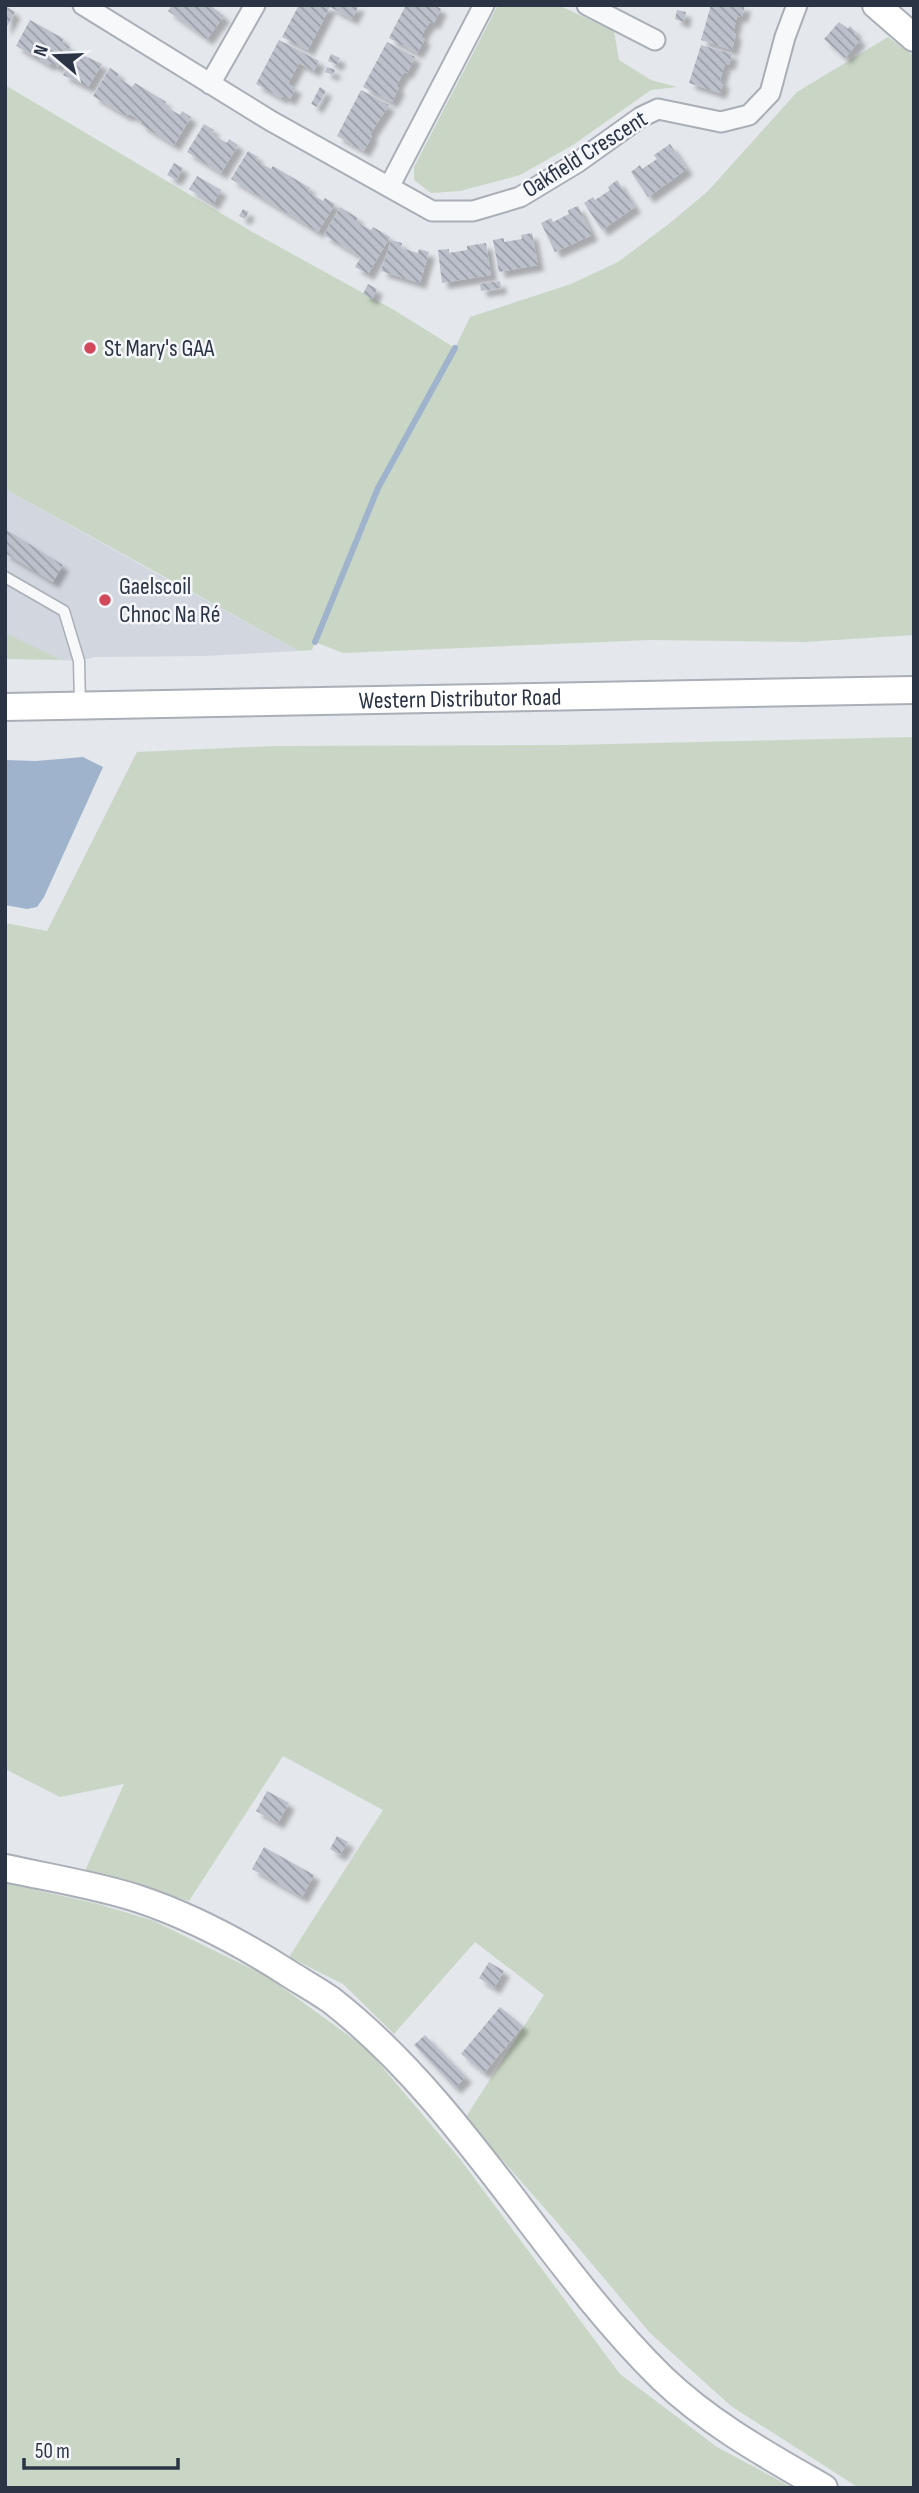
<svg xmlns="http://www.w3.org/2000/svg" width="919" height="2493" viewBox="0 0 919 2493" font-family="'Sofia Sans Condensed',sans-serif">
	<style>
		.built { fill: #d2d6de }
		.green { fill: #c9d6c5 }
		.water { fill: #9fb4cc }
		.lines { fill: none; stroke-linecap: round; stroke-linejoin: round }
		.stream { stroke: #9fb4cc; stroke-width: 6 }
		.building { fill: url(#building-back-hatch); filter: url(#shadow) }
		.lane-casing { stroke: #a9aeb7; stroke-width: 13 }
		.street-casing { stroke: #a9aeb7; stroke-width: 23 }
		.secondary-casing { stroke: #a9aeb7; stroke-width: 30 }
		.lane { stroke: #f7f8fa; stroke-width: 10 }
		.street { stroke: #f7f8fa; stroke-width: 19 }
		.secondary { stroke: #fff; stroke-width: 26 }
		.poi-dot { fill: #d1495b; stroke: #f4f6f9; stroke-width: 2.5 }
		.labels { text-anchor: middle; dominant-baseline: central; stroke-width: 5; stroke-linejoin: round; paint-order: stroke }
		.street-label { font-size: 24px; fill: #2b3445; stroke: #f4f6f9 }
		.poi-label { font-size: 24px; fill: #2b3445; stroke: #f4f6f9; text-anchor: start }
	</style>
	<defs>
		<pattern id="building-back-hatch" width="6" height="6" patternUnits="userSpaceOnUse" patternTransform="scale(1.75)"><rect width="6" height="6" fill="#bbc0ca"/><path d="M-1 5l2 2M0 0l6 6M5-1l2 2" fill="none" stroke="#989da6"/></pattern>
		<filter id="shadow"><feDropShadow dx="6" dy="6" stdDeviation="2" flood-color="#0004"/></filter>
	</defs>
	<rect width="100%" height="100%" fill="#e4e7ec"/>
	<path class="built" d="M5,489L143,566L299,651L204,656L95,657L79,661L61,660L17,640L5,633Z"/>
	<path class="green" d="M498,5H558L614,31L619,60L651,80L677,87L651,90L573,145L520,175L460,191L431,193L414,180V167Z
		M888,37L914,56V635L804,642L650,640L343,653L315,642L312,650L299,651L5,489V85L256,234L394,310L455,348L470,317L571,284L618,262L670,223L708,191L797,92Z
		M5,633L61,660L5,659Z
		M914,737V2488H859L731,2406L650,2333L555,2220L483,2138L464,2120L544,1995L475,1942L394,2034L343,1984L289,1957L383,1810L283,1756L189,1901L84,1873L124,1784L60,1797L5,1769V923L47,931L137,752L275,746L566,745Z
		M5,1883L98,1904L154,1921L268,1977L367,2049L460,2159L620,2374L717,2447L793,2488H5Z"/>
	<path class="water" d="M83,757L103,767L44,897L37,907L27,909L5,905V760L36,761Z"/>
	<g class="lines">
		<path class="stream" d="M315,642L378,488L455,348"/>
	</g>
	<path class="building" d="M172,5H210L224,16L207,39L168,11Z
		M299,5H359L352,19L330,7L308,50L282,37Z
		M406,5H434L441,9L434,23L430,22L425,29L421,37L425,39L417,53L389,38Z
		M711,5H745L742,17L737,16L733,33L736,34L732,50L701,40Z
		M5,6L15,12L5,30Z
		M677,10L686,12L684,22L675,19Z
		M30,20L64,39L62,42L70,47L58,67L50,63L49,65L16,46Z
		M839,22L848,29L850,26L856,32L854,34L860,40L845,58L824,39Z
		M279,40L319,61L314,71L299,63L288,84L296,88L290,99L282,96L281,98L256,84Z
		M387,42L415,57L407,73L404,72L396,86L399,88L392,102L363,87Z
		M701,45L732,54L729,65L725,63L720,81L724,82L720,93L689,83Z
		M76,52L102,64L88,87L63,75Z
		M331,54L340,58L337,65L328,61Z
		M327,67L335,70L333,75L325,72Z
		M110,68L119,74L117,77L132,87L135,83L166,102L164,106L180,115L182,111L191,117L174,145L140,124L142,122L135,117L129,114L127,116L93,96Z
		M320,87L326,91L317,107L311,104Z
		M361,90L389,105L370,134L372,136L364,151L337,136Z
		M204,124L214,130L211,134L227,143L229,139L238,145L221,173L187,152Z
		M670,144L687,169L648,197L631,172L640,165L642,169L657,159L654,155Z
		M248,151L258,157L255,160L271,169L273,166L310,188L308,192L323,201L325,198L335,204L318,232L231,179Z
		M174,163L183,168L176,180L167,175Z
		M197,176L221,190L213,204L189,189Z
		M617,180L635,207L602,230L584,203L593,197L595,200L610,190L608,187Z
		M578,206L592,235L555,252L541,223L551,218L553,222L569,214L568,210Z
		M340,207L358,218L356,221L363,226L371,230L373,227L390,237L368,274L355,267L361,257L324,235Z
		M243,209L249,212L245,219L239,216Z
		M532,233L538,265L499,272L493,240L504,238V242L522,239L521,235Z
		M391,240L402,243L401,248L418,253L419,249L429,252L420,283L381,271Z
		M486,243L491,275L442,283L438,250L449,249V253L467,250V246Z
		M500,281L501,288L481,291L480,284Z
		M368,284L377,289L372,299L363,294Z
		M5,529L63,565L53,582L5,553Z
		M267,1791L289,1803L278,1823L256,1811Z
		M337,1836L348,1842L340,1855L330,1849Z
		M264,1847L314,1875L302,1897L252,1869Z
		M489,1962L504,1971L494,1988L479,1978Z
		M500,2007L523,2026L484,2073L461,2054Z
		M425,2035L466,2077L455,2088L414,2045Z"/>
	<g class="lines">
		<defs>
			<path id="lane" d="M5,577L64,611L79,661L80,705"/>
			<path id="street" d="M83,5L271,121L432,211H473L520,197L578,162L641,117L658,109L721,122L749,115L770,93L785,37L797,5
				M587,5L655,40
				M210,84L255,5
				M389,187L484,5"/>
			<g id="secondary">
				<path d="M876,5L914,38"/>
				<path id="s1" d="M5,707L914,690"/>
				<path d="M5,1868C50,1878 96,1885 139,1899C193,1917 243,1944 291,1975C304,1983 318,1991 331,2000C464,2104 543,2261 662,2378C710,2424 767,2455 824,2488"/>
			</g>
		</defs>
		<use href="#lane" class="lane-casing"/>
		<use href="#street" class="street-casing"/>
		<use href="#secondary" class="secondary-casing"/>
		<use href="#lane" class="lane"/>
		<use href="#street" class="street"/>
		<use href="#secondary" class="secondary"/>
	</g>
	<g class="poi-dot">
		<circle cx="90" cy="348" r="7"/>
		<circle cx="105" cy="600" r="7"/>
	</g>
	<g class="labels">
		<g class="street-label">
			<text transform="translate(585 154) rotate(-32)">Oakfield Crescent</text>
			<text stroke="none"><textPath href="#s1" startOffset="455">Western Distributor Road</textPath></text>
		</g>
		<g class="poi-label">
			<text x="104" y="348">St Mary's GAA</text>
			<text x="119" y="586">Gaelscoil<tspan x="119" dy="28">Chnoc Na Ré</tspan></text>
		</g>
	</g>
	<rect width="919" height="2493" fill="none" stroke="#2b3445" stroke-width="14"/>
	<g transform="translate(56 56) rotate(289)" stroke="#f4f6f9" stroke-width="5" paint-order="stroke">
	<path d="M0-5L12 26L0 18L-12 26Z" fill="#2b3445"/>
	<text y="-10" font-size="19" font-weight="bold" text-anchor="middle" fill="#2b3445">N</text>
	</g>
	<path d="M24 2458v10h154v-10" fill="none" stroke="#2b3445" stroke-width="3.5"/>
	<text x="35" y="2458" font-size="21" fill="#2b3445" stroke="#f4f6f9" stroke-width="5" paint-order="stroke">50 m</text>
</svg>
